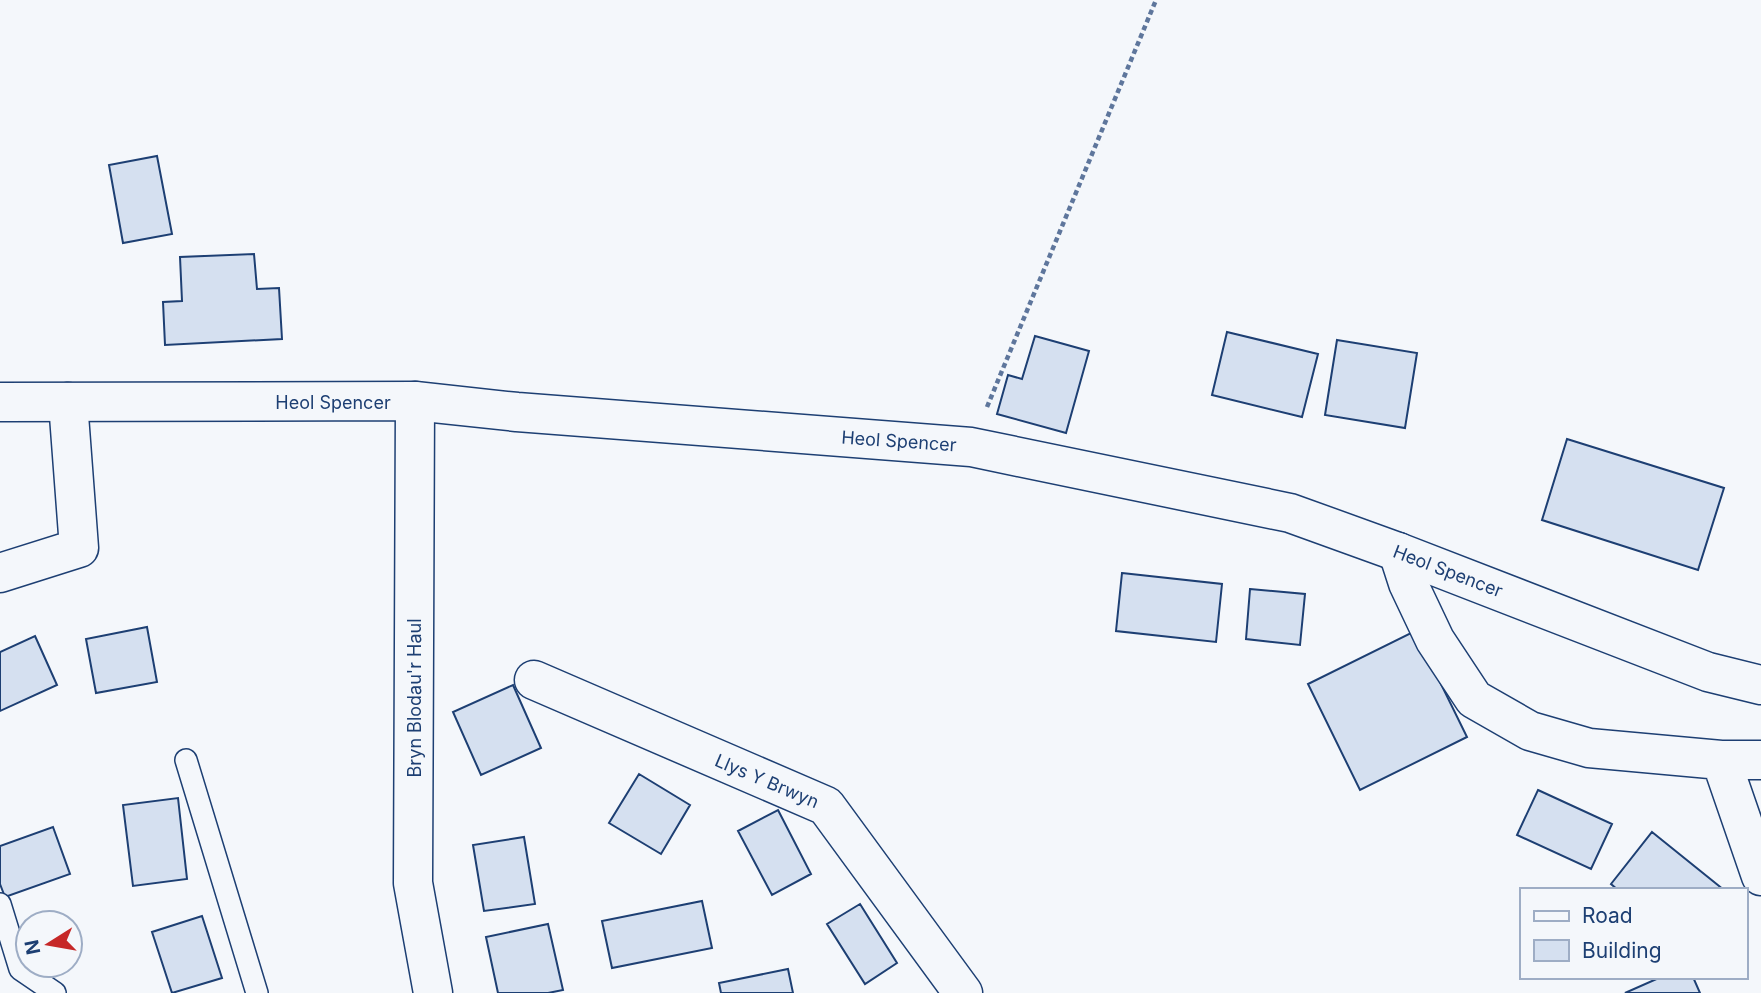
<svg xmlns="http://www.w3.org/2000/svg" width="1761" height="993" viewBox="0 0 1761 993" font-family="Inter,sans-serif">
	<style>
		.building { fill: #d5e0f0; stroke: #1d3f73; stroke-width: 2 }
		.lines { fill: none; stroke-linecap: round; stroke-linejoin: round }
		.service-casing { stroke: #1d3f73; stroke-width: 24 }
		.minor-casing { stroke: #1d3f73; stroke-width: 41 }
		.tertiary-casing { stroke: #1d3f73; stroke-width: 41 }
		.path { stroke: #5e769c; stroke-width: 4.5; stroke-dasharray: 5 3.5; stroke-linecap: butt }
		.service { stroke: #f4f7fb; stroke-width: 21 }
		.minor { stroke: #f4f7fb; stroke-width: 38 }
		.tertiary { stroke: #f4f7fb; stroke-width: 38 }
		.labels { text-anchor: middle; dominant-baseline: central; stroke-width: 5; stroke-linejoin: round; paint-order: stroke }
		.street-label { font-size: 18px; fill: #1d3f73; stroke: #f4f7fb }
	</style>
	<rect width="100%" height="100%" fill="#f4f7fb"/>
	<path class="building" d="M157,156L172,234L123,243L109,165Z
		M254,254L257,289L279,288L282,339L165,345L163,302L182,301L180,257Z
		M1227,332L1318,354L1302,417L1212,395Z
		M1035,336L1089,351L1066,433L997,414L1008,375L1022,379Z
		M1337,340L1417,353L1405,428L1325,415Z
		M1567,439L1724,488L1698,570L1542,520Z
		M1122,573L1222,584L1216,642L1116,631Z
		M1250,589L1305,594L1300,645L1246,639Z
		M147,627L157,682L96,693L86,639Z
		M1415,631L1467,737L1360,790L1308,684Z
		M35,636L57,685L0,711V652Z
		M513,685L541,748L481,775L453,712Z
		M639,774L690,805L661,854L609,823Z
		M1538,790L1612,824L1591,869L1517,835Z
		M178,798L187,879L133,886L123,805Z
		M778,810L811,874L772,895L738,831Z
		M53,827L70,874L5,897L0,884V846Z
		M1652,832L1724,890H1618L1611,884Z
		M524,837L535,904L484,911L473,845Z
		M702,901L712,948L612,968L602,921Z
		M860,904L897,963L865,984L827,924Z
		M202,916L222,978L172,993L152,932Z
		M548,924L563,990L548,993H498L486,937Z
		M788,969L793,993H721L719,983Z
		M1661,977H1693L1700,993H1625Z"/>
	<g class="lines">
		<defs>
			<path id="service" d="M186,760L257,993
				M0,904L20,969L55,993"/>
			<path id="minor" d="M415,401L413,883L433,993
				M1398,552L1408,583L1435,640L1474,699L1530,731L1589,748L1721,760H1761
				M0,573L79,548L68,402
				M534,680L826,806L963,993
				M1721,760L1761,876"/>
			<path id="tertiary" d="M0,402L415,401L517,412L971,447L1290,513L1398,552L1708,672L1761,685"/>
		</defs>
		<use href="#service" class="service-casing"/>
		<use href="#minor" class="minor-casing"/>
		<use href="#tertiary" class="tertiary-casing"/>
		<path class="path" d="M987,407L1156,0"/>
		<use href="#service" class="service"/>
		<use href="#minor" class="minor"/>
		<use href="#tertiary" class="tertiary"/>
	</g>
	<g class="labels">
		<g class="street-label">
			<text x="333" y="402">Heol Spencer</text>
			<text transform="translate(899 441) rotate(4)">Heol Spencer</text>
			<text transform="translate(1448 571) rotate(21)">Heol Spencer</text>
			<text transform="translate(414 698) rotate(-90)">Bryn Blodau'r Haul</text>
			<text transform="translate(767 781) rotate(23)">Llys Y Brwyn</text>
		</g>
	</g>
	<rect x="1520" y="888" width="228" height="91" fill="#f4f7fb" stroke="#9eadc5" stroke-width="2"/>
	<rect x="1534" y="911" width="35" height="10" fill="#f4f7fb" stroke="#9eadc5" stroke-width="2"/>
	<text x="1582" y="923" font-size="21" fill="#1d3f73">Road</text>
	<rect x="1534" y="940" width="35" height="21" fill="#d5e0f0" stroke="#9eadc5" stroke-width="2"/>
	<text x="1582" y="958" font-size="21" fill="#1d3f73">Building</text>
	<g transform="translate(49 944) rotate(259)"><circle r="33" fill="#f4f7fb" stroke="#9eadc5" stroke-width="2"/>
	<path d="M0-5L12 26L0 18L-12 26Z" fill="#c62828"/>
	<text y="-10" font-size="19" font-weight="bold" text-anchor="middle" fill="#1d3f73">N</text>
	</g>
</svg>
